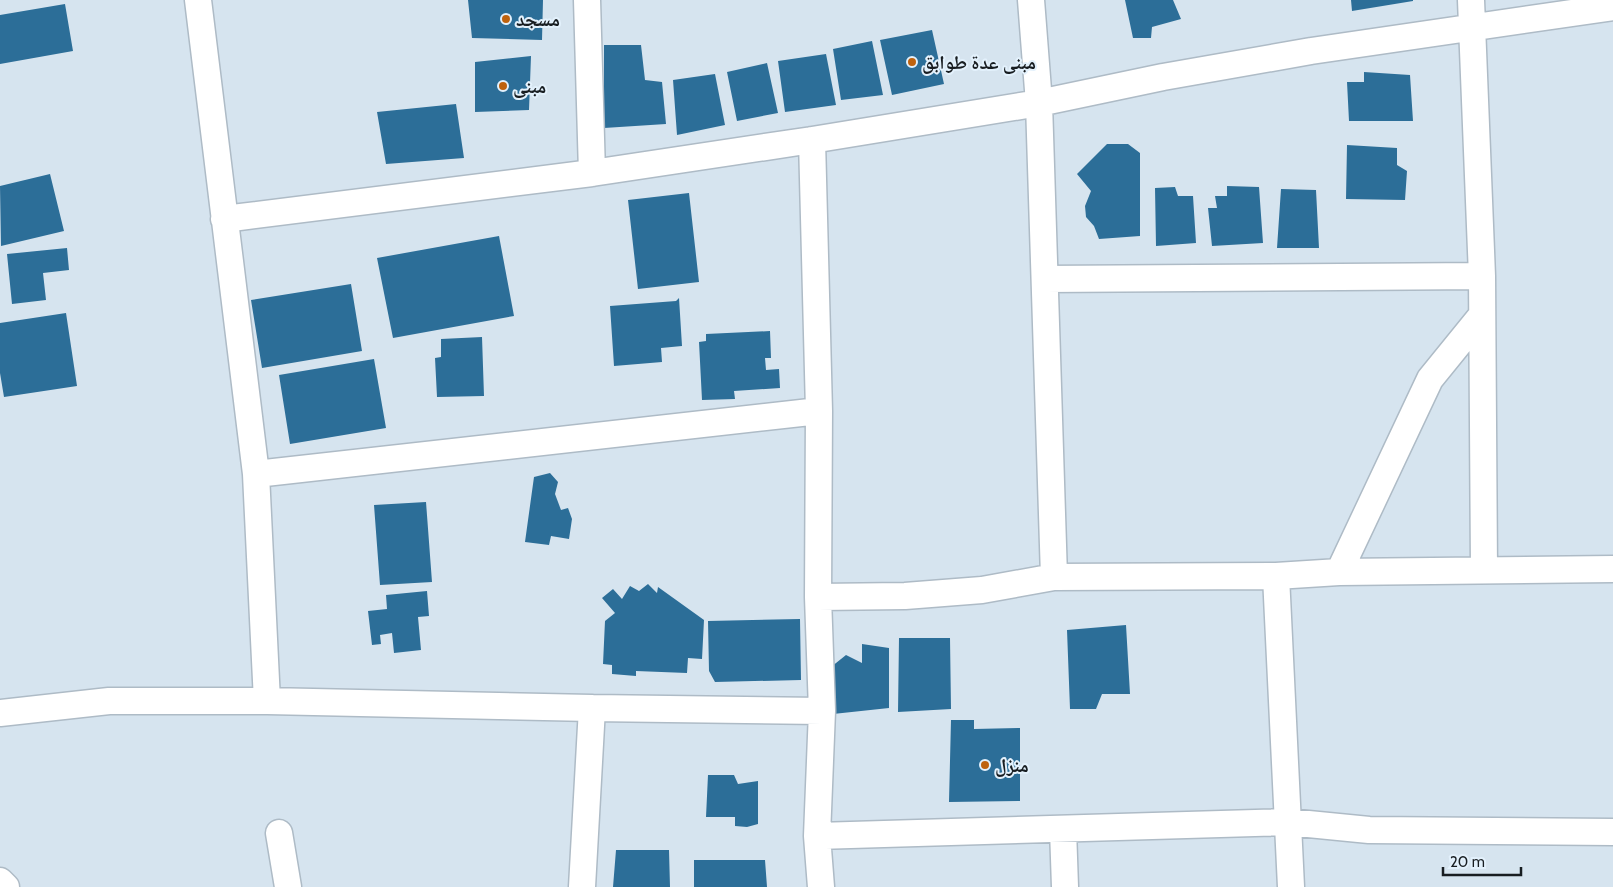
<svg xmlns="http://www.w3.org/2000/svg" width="1613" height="887" viewBox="0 0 1613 887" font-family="Cabin,'Noto Naskh Arabic',sans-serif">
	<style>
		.building { fill: #2c6e98 }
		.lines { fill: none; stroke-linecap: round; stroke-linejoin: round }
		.street-casing { stroke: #aebbc6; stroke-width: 29 }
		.street { stroke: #fff; stroke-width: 26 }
		.poi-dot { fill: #be620e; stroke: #e3f1fc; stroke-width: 2 }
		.labels { text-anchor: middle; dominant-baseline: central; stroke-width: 4; stroke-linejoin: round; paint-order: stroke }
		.poi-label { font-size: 19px; font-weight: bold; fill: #181d21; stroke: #e3f1fc; text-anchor: start }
	</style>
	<rect width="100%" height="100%" fill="#d6e4ef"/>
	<path class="building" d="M468,0H543L542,40L472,38Z
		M1125,0H1173L1181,19L1152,27L1151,38H1133Z
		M1351,0H1413V1L1352,11Z
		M65,4L73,51L0,64V15Z
		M932,30L944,84L892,95L880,40Z
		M872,41L883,95L841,100L833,49Z
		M604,45H641L645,80L662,82L666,124L604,128Z
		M826,54L836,105L785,112L778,61Z
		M531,56L529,110L475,112V62Z
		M767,63L778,113L737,121L727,72Z
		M1364,72L1410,75L1413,121H1349L1347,82H1364Z
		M715,74L725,125L677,135L673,80Z
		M456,104L464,158L386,164L377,112Z
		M1107,144H1128L1140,153V236L1099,239L1094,226L1086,217L1085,206L1091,191L1077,174Z
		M1347,145L1397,148V165L1407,171L1405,200L1346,199Z
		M50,174L64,231L1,246L0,186Z
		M1227,186L1259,187L1263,243L1212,246L1208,208H1217L1215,196H1227Z
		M1175,187L1178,196H1193L1196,243L1156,246L1155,188Z
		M1281,189L1316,190L1319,248H1277Z
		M689,193L699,282L638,289L628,200Z
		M499,236L514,316L393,338L377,258Z
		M67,248L69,270L43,273L46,300L12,304L7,254Z
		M351,284L362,351L262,368L251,300Z
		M679,298L682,346L661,348L662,362L614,366L610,306L676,301Z
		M66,313L77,386L4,397L0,373V323Z
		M770,331L771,358H765L766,370L779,369L780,388L734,391L735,399L702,400L699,342L706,341V334Z
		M482,337L484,396L437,397L435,358L441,357V339Z
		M374,359L386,428L290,444L279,375Z
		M550,473L558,482L555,494L561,510L568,508L572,519L569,539L551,536L549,545L525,542L534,477Z
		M426,502L432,582L380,585L374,505Z
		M648,584L657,593L658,587L704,620L702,659L688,658L687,673L636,671V676L612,674V665L603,664L605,621L615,613L602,598L613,589L622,599L630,586L639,591Z
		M427,591L429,616L418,617L421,650L394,653L392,633L380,635L381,644L372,645L368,611L387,609L386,595Z
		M800,619L801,680L715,682L709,671L708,621Z
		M1126,625L1130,694H1102L1096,709H1070L1067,630Z
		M899,638H950L951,709L898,712Z
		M862,644L889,648V708L833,714L831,667L846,655L862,663Z
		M951,720H974V729L1020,728V801L949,802Z
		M708,775H734L738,784L758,781V824L747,827L735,826V817H706Z
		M616,850H669L670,887H613Z
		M694,860H765L767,887H694Z"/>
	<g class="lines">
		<defs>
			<path id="street" d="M198,0L256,474L267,701
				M587,0L592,173
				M1031,0L1039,103L1054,577
				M1471,0L1482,276L1484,570
				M812,140L819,411L818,597L822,711L817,836L821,887
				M224,219L592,173L812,140L1039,103L1163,77L1311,51L1613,7
				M1045,279L1482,276
				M256,474L819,411
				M1339,572L1430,379L1482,315
				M1276,576L1291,887
				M818,597L905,596L982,590L1054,577L1276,576L1339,572L1613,569
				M0,713L109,701H267L592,708L822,711
				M1063,829L1065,887
				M279,833L288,887
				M817,836L1288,822L1369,830L1613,832
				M0,881L6,887
				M582,887L592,708"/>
		</defs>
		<use href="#street" class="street-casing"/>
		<use href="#street" class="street"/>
	</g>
	<g class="poi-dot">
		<circle cx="506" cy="19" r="5"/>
		<circle cx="912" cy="62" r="5"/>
		<circle cx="503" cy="86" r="5"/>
		<circle cx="985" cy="765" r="5"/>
	</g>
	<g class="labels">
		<g class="poi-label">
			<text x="516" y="19">مسجد</text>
			<text x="922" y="62">مبنى عدة طوابق</text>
			<text x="513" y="86">مبنى</text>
			<text x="995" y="765">منزل</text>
		</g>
	</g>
	<path d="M1443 867v8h78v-8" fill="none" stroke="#181d21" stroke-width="2.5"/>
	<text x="1450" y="867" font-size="15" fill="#181d21" stroke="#e3f1fc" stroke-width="4" paint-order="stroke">20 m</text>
</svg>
